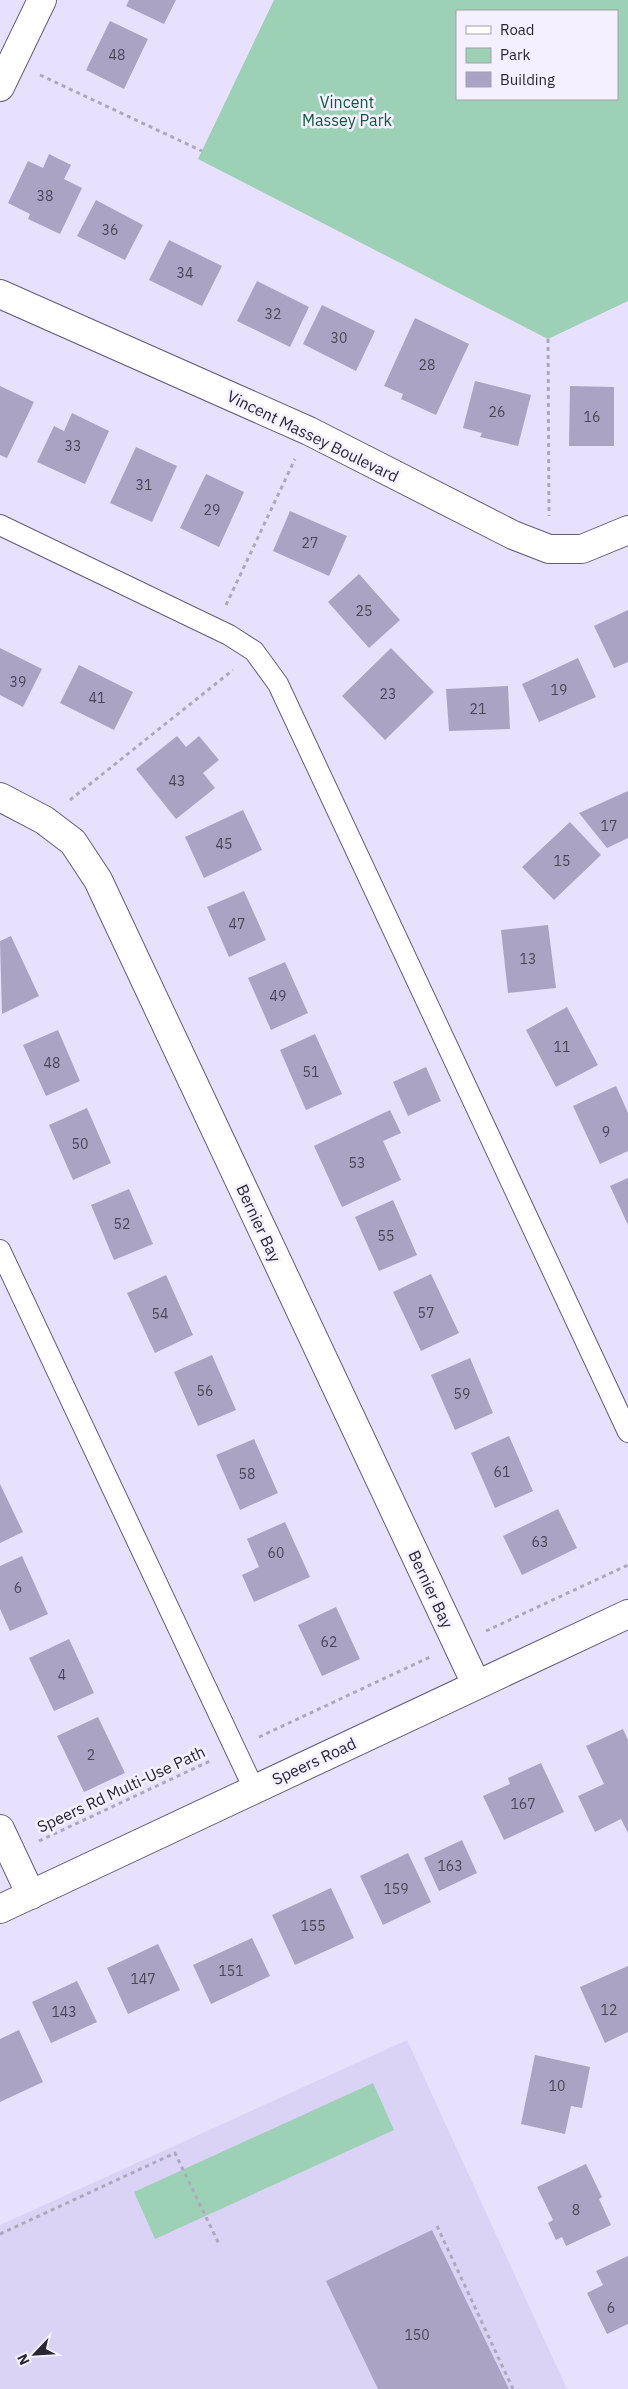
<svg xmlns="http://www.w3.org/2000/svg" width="628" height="2389" viewBox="0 0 628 2389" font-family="'IBM Plex Sans',sans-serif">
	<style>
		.built { fill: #dbd3f5 }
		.green { fill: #9cd1b6; fill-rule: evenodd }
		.building { fill: #aba3c4 }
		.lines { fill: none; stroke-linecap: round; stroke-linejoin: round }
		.lane-casing { stroke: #635c7a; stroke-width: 22 }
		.street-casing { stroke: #635c7a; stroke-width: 30 }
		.secondary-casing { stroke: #635c7a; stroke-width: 30 }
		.path { stroke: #aea8bf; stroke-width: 3; stroke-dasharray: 4 4; stroke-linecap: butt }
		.lane { stroke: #fff; stroke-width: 20 }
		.street { stroke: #fff; stroke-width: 28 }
		.secondary { stroke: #fff; stroke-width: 28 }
		.labels { text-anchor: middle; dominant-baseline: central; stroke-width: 5; stroke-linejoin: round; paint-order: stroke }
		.number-label { font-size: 14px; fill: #4a4658 }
		.park-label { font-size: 16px; fill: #11593e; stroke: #f4f0ff }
		.street-label { font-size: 16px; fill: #2a2734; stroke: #f4f0ff }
	</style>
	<rect width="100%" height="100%" fill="#e8e1fd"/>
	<path class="built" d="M407,2040L567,2389H0V2225Z"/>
	<path class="green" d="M274,0H628V301L548,339L198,159ZM457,11H617V99H457Z
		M373,2083L394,2130L155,2239L134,2192Z"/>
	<path class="building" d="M129,0H176L164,24L126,6Z
		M110,21L148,39L124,89L86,70Z
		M49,154L71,165L64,179L82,188L60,234L28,219L30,214L8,203L28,161L43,168Z
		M96,200L143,225L125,260L77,236Z
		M169,240L222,266L202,306L149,280Z
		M257,281L309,307L290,347L237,321Z
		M322,305L375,331L356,371L303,344Z
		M415,318L469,344L436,415L401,399L403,394L384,386Z
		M475,381L531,395L518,446L480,437L482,433L463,428Z
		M0,386L34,402L7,458L0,455Z
		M570,386L614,387V446H569Z
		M72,413L109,431L85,484L37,462L54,426L64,431Z
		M136,447L177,466L152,522L110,503Z
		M206,474L244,492L219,547L180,528Z
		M290,511L347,536L329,576L273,551Z
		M359,574L400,620L369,648L328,602Z
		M628,610V662L614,668L594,626Z
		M0,648L42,669L23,707L0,695Z
		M391,648L434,692L385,740L342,696Z
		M578,658L596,697L539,722L522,684Z
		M79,665L133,692L114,730L60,703Z
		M508,686L510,729L449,731L446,689Z
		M177,736L186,747L199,736L219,760L203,773L215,788L176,819L136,769Z
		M628,791V838L607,848L579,813Z
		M243,810L262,850L204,878L185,837Z
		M570,822L601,855L554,900L522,867Z
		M244,891L266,940L229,957L207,907Z
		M548,925L556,988L508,993L501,930Z
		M11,936L39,996L2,1014L0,941Z
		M285,962L308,1013L271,1030L248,978Z
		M567,1007L598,1065L556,1087L526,1030Z
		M58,1030L80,1081L46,1096L23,1045Z
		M315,1034L342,1094L306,1110L280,1050Z
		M426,1067L441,1101L408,1116L393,1082Z
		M616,1086L628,1113V1151L600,1164L573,1106Z
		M87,1108L111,1163L73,1180L49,1125Z
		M390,1110L401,1133L383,1141L401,1180L342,1207L314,1146Z
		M628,1178V1225L610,1186Z
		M129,1189L153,1244L114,1260L91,1205Z
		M393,1200L417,1255L379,1271L355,1217Z
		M431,1274L459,1333L421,1351L393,1292Z
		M166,1275L193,1335L155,1353L127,1293Z
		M212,1355L236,1410L198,1426L174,1372Z
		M470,1358L493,1413L455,1430L431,1375Z
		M509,1436L533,1491L495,1508L471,1453Z
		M254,1439L278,1493L240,1510L216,1455Z
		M0,1484L23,1532L0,1543Z
		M558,1509L577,1548L522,1575L503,1536Z
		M285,1522L310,1577L254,1602L242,1575L259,1567L247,1539Z
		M22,1556L48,1614L10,1631L0,1609V1566Z
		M336,1607L360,1659L322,1676L298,1625Z
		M69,1639L94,1693L54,1711L29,1658Z
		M98,1717L125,1773L84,1792L57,1736Z
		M623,1729L628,1740V1833L621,1819L595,1832L578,1796L604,1784L586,1746Z
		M541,1763L564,1812L504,1840L483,1796L510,1784L508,1778Z
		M462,1840L477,1873L439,1891L424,1858Z
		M408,1853L431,1902L383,1925L360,1876Z
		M331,1888L354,1938L295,1965L272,1915Z
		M252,1938L270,1976L211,2004L193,1965Z
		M158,1944L180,1990L128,2014L107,1968Z
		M628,1966V2032L605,2043L580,1987Z
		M77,1981L97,2022L51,2043L32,2002Z
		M19,2030L43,2082L0,2102V2039Z
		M535,2055L590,2067L582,2108L571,2106L565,2134L521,2124Z
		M586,2164L602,2197L599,2199L611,2225L566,2246L562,2237L556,2240L548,2223L553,2220L537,2187Z
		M432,2230L509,2389H378L326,2281Z
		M628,2256V2324L607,2334L587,2293L603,2285L596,2271Z"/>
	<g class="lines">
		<defs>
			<path id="lane" d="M0,525L229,635L254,651L278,684L628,1432
				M0,1250L254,1789"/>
			<path id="street" d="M0,87L42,0
				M0,294L309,431L513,535L549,549H582L628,530
				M0,797L44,820L73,842L98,880L476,1684
				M0,1829L31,1895"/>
			<path id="secondary" d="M0,1909L628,1614"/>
		</defs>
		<use href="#lane" class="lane-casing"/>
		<use href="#street" class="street-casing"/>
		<use href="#secondary" class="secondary-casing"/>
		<path class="path" d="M40,75L202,151
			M548,339L549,516
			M226,605L295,459
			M70,800L233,670
			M486,1631L628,1565
			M259,1737L430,1657
			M39,1841L210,1761
			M437,2226L513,2389
			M0,2234L175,2153L219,2244"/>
		<use href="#lane" class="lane"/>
		<use href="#street" class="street"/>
		<use href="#secondary" class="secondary"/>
	</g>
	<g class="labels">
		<g class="number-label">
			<text x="117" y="55">48</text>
			<text x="45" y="196">38</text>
			<text x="110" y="230">36</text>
			<text x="185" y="273">34</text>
			<text x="273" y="314">32</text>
			<text x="339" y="338">30</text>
			<text x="427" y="365">28</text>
			<text x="497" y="412">26</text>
			<text x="592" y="417">16</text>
			<text x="73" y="446">33</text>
			<text x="144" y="485">31</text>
			<text x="212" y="510">29</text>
			<text x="310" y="543">27</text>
			<text x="364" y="611">25</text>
			<text x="18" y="682">39</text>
			<text x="559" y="690">19</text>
			<text x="388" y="694">23</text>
			<text x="97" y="698">41</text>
			<text x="478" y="709">21</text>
			<text x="177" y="781">43</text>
			<text x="609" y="826">17</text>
			<text x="224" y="844">45</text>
			<text x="562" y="861">15</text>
			<text x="237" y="924">47</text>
			<text x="528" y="959">13</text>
			<text x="278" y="996">49</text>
			<text x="562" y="1047">11</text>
			<text x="52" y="1063">48</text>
			<text x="311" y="1072">51</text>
			<text x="606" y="1132">9</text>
			<text x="80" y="1144">50</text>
			<text x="357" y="1163">53</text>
			<text x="122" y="1224">52</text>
			<text x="386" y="1236">55</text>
			<text x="426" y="1313">57</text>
			<text x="160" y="1314">54</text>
			<text x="205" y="1391">56</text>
			<text x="462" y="1394">59</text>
			<text x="502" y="1472">61</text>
			<text x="247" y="1474">58</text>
			<text x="540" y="1542">63</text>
			<text x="276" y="1553">60</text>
			<text x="18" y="1588">6</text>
			<text x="329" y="1642">62</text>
			<text x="62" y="1675">4</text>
			<text x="91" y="1755">2</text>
			<text x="523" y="1804">167</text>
			<text x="450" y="1866">163</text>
			<text x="396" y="1889">159</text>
			<text x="313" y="1926">155</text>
			<text x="231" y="1971">151</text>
			<text x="143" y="1979">147</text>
			<text x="609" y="2010">12</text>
			<text x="64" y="2012">143</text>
			<text x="557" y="2086">10</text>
			<text x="576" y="2210">8</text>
			<text x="611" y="2308">6</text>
			<text x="417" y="2335">150</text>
		</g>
		<g class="park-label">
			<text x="347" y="102">Vincent<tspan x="347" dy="18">Massey Park</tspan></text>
		</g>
		<g class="street-label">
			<text transform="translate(313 436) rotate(26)">Vincent Massey Boulevard</text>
			<text transform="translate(259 1223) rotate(65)">Bernier Bay</text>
			<text transform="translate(431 1589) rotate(65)">Bernier Bay</text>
			<text transform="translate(314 1761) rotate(-25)">Speers Road</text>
			<text transform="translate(121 1789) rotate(-25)">Speers Rd Multi-Use Path</text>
		</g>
	</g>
	<rect x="456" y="10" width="162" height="90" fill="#f4f0ff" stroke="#a3a0ae"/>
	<rect x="466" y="26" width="25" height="8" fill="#ffffff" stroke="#a3a0ae"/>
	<text x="500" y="35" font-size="15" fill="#2a2734">Road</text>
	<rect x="466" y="48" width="25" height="15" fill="#9cd1b6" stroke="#a3a0ae"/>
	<text x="500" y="60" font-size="15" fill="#2a2734">Park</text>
	<rect x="466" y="72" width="25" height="15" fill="#aba3c4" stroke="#a3a0ae"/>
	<text x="500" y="85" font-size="15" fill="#2a2734">Building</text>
	<g transform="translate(35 2354) rotate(245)" stroke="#f4f0ff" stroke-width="4" paint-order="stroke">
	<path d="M0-4L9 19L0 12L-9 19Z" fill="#2a2734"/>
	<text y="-8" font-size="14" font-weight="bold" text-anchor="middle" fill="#2a2734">N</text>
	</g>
</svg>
